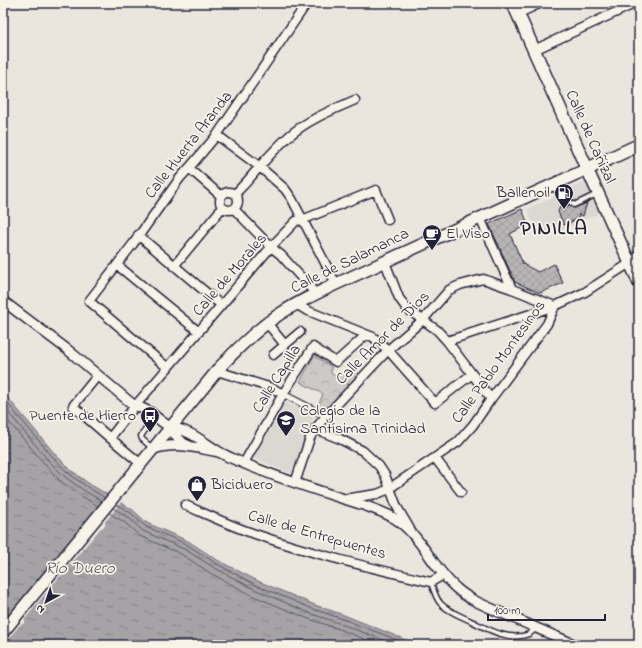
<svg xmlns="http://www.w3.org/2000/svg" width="642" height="648" viewBox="0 0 642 648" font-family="'Indie Flower',sans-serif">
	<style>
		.built { fill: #dbd8d2 }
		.park { fill: url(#park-crowns); stroke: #787680 }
		.water { fill: url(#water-ripples); stroke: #716f7b }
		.pier { fill: #eae6de }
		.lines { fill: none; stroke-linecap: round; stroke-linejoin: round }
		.shore { stroke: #575666; stroke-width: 1 }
		.building { fill: url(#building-cross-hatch); stroke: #22223b }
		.service-casing { stroke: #22223b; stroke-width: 7 }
		.pedestrian-casing { stroke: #22223b; stroke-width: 8 }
		.minor-casing { stroke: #22223b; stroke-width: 11 }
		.tertiary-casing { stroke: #22223b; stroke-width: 12 }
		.secondary-casing { stroke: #22223b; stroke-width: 14 }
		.primary-casing { stroke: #22223b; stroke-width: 15 }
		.service { stroke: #f7f3e8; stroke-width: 4 }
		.pedestrian { stroke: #f7f3e8; stroke-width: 5.5 }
		.minor { stroke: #f7f3e8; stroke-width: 8 }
		.tertiary { stroke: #f7f3e8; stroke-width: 9 }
		.secondary { stroke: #f7f3e8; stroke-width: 11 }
		.primary { stroke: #f7f3e8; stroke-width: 12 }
		.labels { text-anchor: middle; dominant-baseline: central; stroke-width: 3.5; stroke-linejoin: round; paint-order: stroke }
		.street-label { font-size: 16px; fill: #22223b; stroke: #f7f3e8 }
		.poi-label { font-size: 16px; fill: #22223b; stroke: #f7f3e8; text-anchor: start }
		.water-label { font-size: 17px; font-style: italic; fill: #504f60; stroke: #f7f3e8 }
		.district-label { font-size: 20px; font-weight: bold; letter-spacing: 1px; fill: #22223b; stroke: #f7f3e8 }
	</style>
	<defs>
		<pattern id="park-crowns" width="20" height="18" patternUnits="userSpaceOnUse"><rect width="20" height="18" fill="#cdc9c6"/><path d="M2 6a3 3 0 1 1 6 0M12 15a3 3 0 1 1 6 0" fill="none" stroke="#b0acab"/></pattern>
		<pattern id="water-ripples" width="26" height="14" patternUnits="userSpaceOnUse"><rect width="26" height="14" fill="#a6a3a6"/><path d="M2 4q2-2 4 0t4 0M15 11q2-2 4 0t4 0" fill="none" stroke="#878488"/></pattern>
		<pattern id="building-cross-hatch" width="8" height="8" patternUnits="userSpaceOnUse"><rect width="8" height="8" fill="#b8b6b5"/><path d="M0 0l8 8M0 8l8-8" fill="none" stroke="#9e9c9d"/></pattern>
	</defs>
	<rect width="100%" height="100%" fill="#eae6de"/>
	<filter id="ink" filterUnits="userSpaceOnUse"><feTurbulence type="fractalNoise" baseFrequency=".025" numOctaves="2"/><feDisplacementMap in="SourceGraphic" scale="8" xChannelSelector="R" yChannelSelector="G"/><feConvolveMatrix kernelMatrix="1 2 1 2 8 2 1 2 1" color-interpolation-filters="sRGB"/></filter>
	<g filter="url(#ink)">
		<path class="built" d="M587,181L601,212L547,237L545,232L538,235L527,209Z
			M285,402L314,416L292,474L254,458Z"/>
		<path class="park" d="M314,356L331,366V373L336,377L351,366L359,374L328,411L318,406L323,394L300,382Z"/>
		<path class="water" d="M3,392L55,454L71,470L88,483L133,510L147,523L188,541L219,561L258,581L315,605L344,615L406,640L431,645H3Z"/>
		<path class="pier" d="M110,493L122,501L105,522V526L101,528L65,570V574L60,576L25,619V623L20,625L3,645V623Z"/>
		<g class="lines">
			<path class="shore" d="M3,398L52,456L68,473L86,486L105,498
				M3,406L48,460L65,477L83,490L102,501
				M3,415L44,463L60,481L80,495L98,506
				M116,504L131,513L145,526L186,544L217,564L256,585L313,609L343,619L405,643L413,645
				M113,508L128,517L143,531L184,549L215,568L254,589L312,614L341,624L396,645
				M109,513L124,522L140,536L181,554L212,574L251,595L309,619L339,629L379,645"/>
		</g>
		<path class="building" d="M587,203L583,216L579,214L578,219L564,225L558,212L560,206L566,208L567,204L574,208Z
			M522,209L528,224L510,234L523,264L538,272L554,264L563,283L540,293L515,282L489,224Z"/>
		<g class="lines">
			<defs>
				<path id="service" d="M552,187L574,205L597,194
					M152,448L142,439L141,436L155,416
					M431,582C433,589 436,599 441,604C449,612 461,616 471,621C488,629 509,642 529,634C531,633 534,630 536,628"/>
				<path id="pedestrian" d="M283,394L326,416"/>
				<path id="minor" d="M517,14L541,3
					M534,50L636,3
					M217,135L260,167L285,189L292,199L336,284
					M189,168L220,195
					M220 201a9 9 0 1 1 18 0a9 9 0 1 1-18 0Z
					M235,194C244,185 252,176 260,166C269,156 278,146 288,137C307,120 332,110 355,100
					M234,209L271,247L281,255L316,294
					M480,218L512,289
					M138,235L221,305
					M385,262L399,298L407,309L437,330L447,341L491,399
					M117,265L199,332
					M174,266L222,208
					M296,304L306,310L373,337L388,350L435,403L472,374
					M267,323L285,345
					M447,341L555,306L585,292L630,263L639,255
					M273,355L300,332
					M168,368L89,301L133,244L180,178L189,168L217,135L307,3
					M217,371L272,388L283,394
					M98,375L73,406L110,438L141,464
					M315,429L340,439L363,451L379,466L385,475L397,507L410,529
					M110,438L135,406L271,247L296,221L302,220L376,190L388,220
					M435,458L461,492
					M244,463L283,394L313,347L336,362L366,335
					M295,483L310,438L315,429L326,416L388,350L423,320L449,290L460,285L483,279L512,289L555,306
					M344,499L377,494L387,490L458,442L473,425L491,399L547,324L555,306
					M185,505C208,515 231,526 255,534C312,554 372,568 431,582L443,575"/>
				<path id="tertiary" d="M3,301L68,350L131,403L150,412L161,421L171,428L176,436L183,443L192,447
					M171,428C190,429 205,444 221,453C228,457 236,460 243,463C273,476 304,486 335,496C353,502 377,508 394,518C421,535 432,567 456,588C469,600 488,607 504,614C528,624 552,635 576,645
					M154,449C176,442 196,447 218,452"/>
				<path id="secondary" d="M3,632L221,366C237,349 254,332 274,318C293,304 315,294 336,284L587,169L639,283"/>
				<path id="primary" d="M513,3L587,169L639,145"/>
			</defs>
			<use href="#service" class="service-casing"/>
			<use href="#pedestrian" class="pedestrian-casing"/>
			<use href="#minor" class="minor-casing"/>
			<use href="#tertiary" class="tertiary-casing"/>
			<use href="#secondary" class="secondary-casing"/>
			<use href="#primary" class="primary-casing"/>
			<use href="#service" class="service"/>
			<use href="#pedestrian" class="pedestrian"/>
			<use href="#minor" class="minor"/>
			<use href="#tertiary" class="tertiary"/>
			<use href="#secondary" class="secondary"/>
			<use href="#primary" class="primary"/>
		</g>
	</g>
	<defs>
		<symbol id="fuel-pin" viewBox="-11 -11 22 30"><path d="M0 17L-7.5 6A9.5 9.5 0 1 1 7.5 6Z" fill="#22223b" stroke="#f7f3e8"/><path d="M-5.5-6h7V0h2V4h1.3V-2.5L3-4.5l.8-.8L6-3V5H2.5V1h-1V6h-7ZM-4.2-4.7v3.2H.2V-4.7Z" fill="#fff"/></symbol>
		<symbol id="cafe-pin" viewBox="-11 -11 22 30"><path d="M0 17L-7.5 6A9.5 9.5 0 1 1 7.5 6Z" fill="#22223b" stroke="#f7f3e8"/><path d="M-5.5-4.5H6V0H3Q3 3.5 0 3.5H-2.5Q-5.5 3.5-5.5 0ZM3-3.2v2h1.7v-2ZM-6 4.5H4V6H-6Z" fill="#fff"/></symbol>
		<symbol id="bus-pin" viewBox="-11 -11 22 30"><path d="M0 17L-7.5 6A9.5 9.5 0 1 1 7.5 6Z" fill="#22223b" stroke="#f7f3e8"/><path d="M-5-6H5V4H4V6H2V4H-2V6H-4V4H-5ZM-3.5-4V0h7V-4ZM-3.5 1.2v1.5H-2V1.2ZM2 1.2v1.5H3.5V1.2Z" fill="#fff"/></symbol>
		<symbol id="school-pin" viewBox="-11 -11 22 30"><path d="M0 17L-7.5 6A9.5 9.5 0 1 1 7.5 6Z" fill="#22223b" stroke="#f7f3e8"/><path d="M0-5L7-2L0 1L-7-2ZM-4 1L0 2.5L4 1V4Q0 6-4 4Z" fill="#fff"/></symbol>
		<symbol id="shop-pin" viewBox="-11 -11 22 30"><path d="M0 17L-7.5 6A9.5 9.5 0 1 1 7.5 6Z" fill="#22223b" stroke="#f7f3e8"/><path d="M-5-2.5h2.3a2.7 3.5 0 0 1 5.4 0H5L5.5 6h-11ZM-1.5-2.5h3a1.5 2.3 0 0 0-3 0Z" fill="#fff"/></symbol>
	</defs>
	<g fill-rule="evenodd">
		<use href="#fuel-pin" x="553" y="182" width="22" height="30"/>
		<use href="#cafe-pin" x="421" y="223" width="22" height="30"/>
		<use href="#bus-pin" x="139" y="405" width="22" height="30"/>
		<use href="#school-pin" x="275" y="409" width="22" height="30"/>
		<use href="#shop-pin" x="186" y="474" width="22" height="30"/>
	</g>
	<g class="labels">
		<g class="street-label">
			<text transform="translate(590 137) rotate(66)">Calle de Cañizal</text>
			<text transform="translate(189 145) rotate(-52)">Calle Huerta Aranda</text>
			<text transform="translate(350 261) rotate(-26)">Calle de Salamanca</text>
			<text transform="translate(230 275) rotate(-49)">Calle de Morales</text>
			<text transform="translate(383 338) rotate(-45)">Calle Amor de Dios</text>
			<text transform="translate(499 362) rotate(-54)">Calle Pablo Montesinos</text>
			<text transform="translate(277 379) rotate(-58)">Calle Capilla</text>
			<text transform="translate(317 535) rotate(16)">Calle de Entrepuentes</text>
		</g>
		<g class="poi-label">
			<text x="550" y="193" text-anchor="end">Ballenoil</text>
			<text x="446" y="234">El Viso</text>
			<text x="300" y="411">Colegio de la<tspan x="300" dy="18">Santísima Trinidad</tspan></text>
			<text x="136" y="416" text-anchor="end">Puente de Hierro</text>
			<text x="211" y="485">Biciduero</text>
		</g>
		<g class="water-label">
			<text x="80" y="568">Río Duero</text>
		</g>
		<g class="district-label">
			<text x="554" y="229">PINILLA</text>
		</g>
	</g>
	<rect width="642" height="648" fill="none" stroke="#f7f3e8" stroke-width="16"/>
	<rect x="8" y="8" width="626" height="632" fill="none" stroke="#22223b" stroke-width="1.5" filter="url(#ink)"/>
	<g transform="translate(46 602) rotate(220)" stroke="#f7f3e8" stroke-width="3" paint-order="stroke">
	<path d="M0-3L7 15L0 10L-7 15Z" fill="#22223b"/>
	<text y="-6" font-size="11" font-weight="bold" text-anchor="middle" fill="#22223b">N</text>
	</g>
	<path d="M488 614v6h117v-6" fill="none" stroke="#22223b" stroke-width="2"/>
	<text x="494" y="614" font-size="12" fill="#22223b" stroke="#f7f3e8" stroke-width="3" paint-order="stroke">100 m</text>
</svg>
